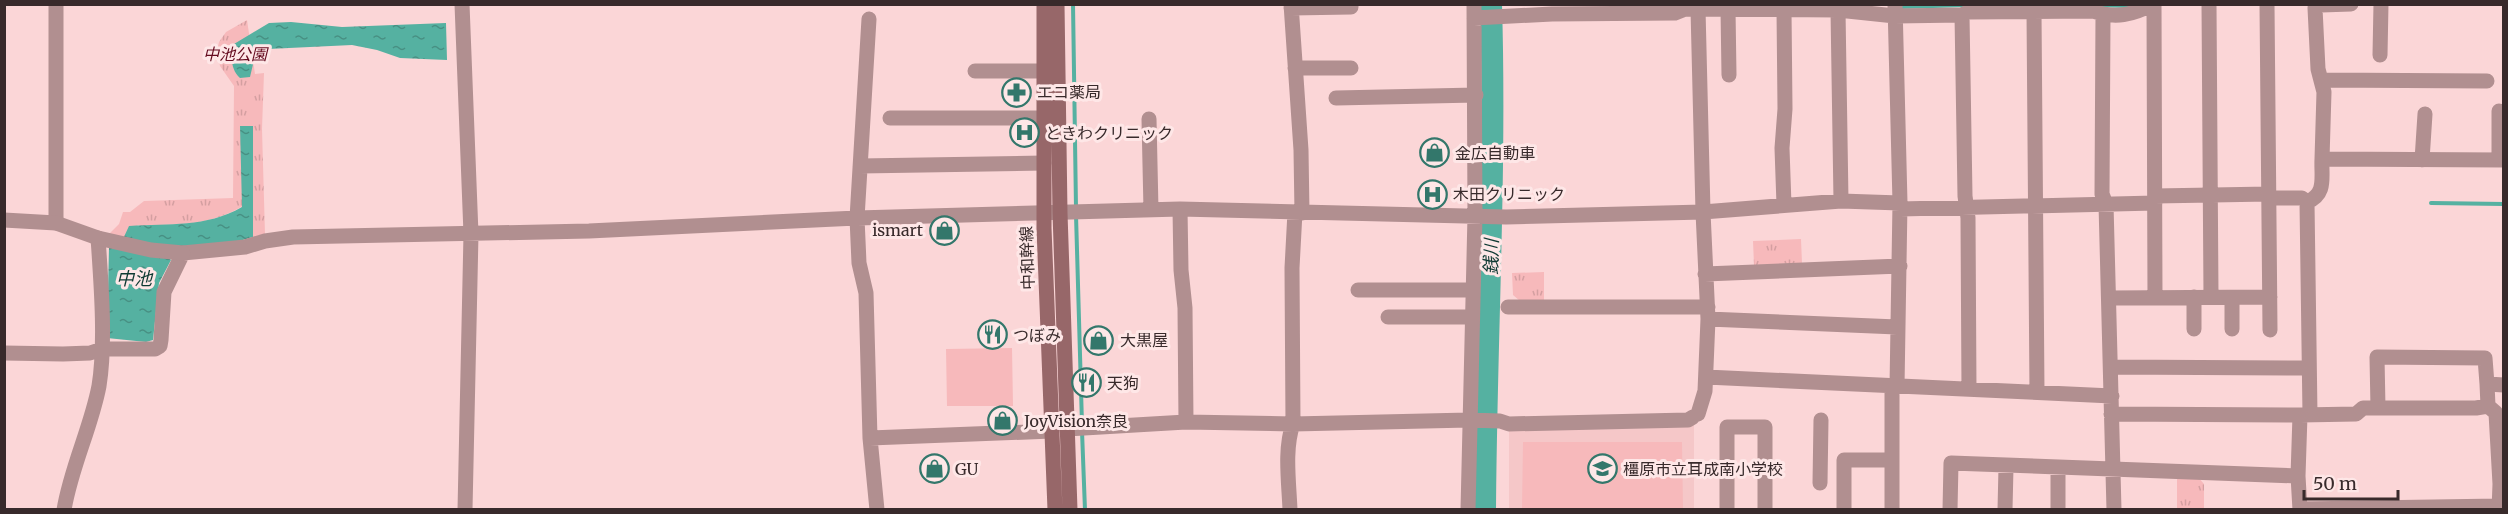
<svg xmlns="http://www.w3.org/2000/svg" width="2508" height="514" viewBox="0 0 2508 514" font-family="Merriweather,'Noto Sans JP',serif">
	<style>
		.built { fill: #f5c7c8 }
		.grass { fill: #f7b9bb }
		.park { fill: url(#park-tufts) }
		.water { fill: url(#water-ripples) }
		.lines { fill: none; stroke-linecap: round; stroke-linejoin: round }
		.stream { stroke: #55b1a1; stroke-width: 4 }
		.river { stroke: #55b1a1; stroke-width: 22 }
		.minor { stroke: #b18f90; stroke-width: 15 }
		.tertiary { stroke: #b18f90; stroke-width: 15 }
		.secondary { stroke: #976769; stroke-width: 15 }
		.labels { text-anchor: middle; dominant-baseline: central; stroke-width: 6; stroke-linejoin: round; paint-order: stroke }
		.park-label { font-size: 16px; font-style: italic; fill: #650b1f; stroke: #fee7e7 }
		.poi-label { font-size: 16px; fill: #382a2b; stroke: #fee7e7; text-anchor: start }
		.street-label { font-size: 16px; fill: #382a2b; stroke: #fee7e7 }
		.water-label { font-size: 18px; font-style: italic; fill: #0e3932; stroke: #fee7e7 }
	</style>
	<defs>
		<pattern id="park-tufts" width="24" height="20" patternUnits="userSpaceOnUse" patternTransform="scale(1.5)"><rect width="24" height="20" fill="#f7b9bb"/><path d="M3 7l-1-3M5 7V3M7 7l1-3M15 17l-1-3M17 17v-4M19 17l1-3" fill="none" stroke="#d49fa1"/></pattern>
		<pattern id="water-ripples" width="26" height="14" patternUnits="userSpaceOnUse" patternTransform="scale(1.5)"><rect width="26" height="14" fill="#55b1a1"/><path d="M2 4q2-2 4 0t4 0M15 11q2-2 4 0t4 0" fill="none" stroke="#479083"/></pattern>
	</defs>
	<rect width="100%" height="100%" fill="#fbd6d7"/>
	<path class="built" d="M1694,425V509L1509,510V429Z"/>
	<path class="grass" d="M1012,348L1013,406H947L946,349Z
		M1523,442H1682L1683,509H1522Z"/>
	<path class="park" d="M247,20L255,74L264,73L262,129L265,234L253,237L241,207C209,226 174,225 138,225L123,239L109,234L119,224L123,212H130L144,201L233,198L234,86L220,66L217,51L219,42L226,32Z
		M1801,239L1802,263L1754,265L1753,241Z
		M1544,272V301H1520L1513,295L1512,273Z
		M2177,476L2198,477L2204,484V509L2177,510Z"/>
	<path class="water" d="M291,22L342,27L446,23L447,60L400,58L377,50L352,45L268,49L255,56L250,77L240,78C231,70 230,56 234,44L269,23Z
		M240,126H253V237L236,242L178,247L123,239L129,226C170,223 205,228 242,207Z
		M109,247L167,256L171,260L159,283L153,340L146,342L107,338Z"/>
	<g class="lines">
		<path class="stream" d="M1073,4L1076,208
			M2094,5L2130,6
			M1899,7L1967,5
			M2431,203L2504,204
			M1076,215L1082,424
			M1082,431L1085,510"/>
		<path class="river" d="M1485,510C1486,341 1496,173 1491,4"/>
		<path class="minor" d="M56,4V223
			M462,4L471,234L465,510
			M1291,4L1301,150L1302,213
			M1895,4L1900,203L1897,387
			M2154,4L2155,298
			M2209,4L2211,296
			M2267,4L2270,330
			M1291,8L1351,7V4
			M1698,9L1703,212L1708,319L1705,391L1698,414
			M1728,9L1729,75
			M1838,10L1841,201
			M2034,12L2037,392
			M2103,14L2102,194L2106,204L2114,510
			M1962,15L1965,196L1968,218L1969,389
			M1474,18L1552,14L1675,13L1685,9L1838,10L1895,16L1962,15L1968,12L2093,11C2115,19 2133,15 2153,4
			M869,19L857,218L859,263L866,293L870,438L877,510
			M2380,55L2381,4
			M1295,68H1351
			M975,71H1044
			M2322,80L2487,81
			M1336,98L1476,95
			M2499,111V160
			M890,118H1043
			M1149,119L1151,210
			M2322,159L2324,92L2318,69L2315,8L2321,5L2351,4
			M2422,160L2425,114
			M860,166L1044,163
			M2155,196L2269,194
			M2269,198H2302L2307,202
			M1784,205L1782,148L1785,109L1784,10
			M1180,209L1181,270L1185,308L1186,422
			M1900,209L2155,203
			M1705,274L1900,266
			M1358,290H1472
			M2194,297V329
			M2110,298L2270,297
			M2232,298V329
			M1508,307H1708
			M1388,317H1471
			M1708,319L1897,327
			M4,353L63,354L90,353L102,349H155L160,346L161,340L164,292L183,253L245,247L265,241L293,237L589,231L857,218L1180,209L1506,217L1703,212L1841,201L1900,203
			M2111,367L2308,368
			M1706,377L2112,396
			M1892,386V510
			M2378,408L2377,357L2485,358L2487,384
			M2111,414L2300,415
			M2310,415L2307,202C2327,194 2321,177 2322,159L2504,160
			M1067,429L1186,422L1293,424L1469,420L1500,421L1509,424L1688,420L1693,417
			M870,438L1052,431
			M1820,483L1821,420
			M2300,509L2500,506
			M64,510C71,467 91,428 99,386C106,343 101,282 98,238
			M1290,510C1289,483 1284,449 1293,424L1292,268L1295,212
			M1468,510L1475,216L1474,4
			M1727,510V427H1765V510
			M1844,510V460H1892
			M1950,510L1951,463L2298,476
			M2005,510L2006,467
			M2058,510V468
			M2300,510L2298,476L2300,415L2356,414L2363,408H2476L2488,406
			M2499,510L2500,484L2496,413L2488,406L2487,384L2504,385"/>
		<path class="tertiary" d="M4,220L56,223L98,238L151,250L183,253"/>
		<path class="secondary" d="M1044,4V228L1055,510
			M1057,4L1060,213L1070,510"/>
	</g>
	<defs>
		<symbol id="pharmacy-ring" viewBox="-11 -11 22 22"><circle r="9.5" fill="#fee7e7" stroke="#33776b" stroke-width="1.5"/><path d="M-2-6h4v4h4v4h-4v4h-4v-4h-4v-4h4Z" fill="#33776b"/></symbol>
		<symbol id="hospital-ring" viewBox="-11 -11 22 22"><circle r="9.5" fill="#fee7e7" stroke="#33776b" stroke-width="1.5"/><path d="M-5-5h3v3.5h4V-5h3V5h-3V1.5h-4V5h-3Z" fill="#33776b"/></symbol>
		<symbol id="shop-ring" viewBox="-11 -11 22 22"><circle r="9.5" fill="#fee7e7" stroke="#33776b" stroke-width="1.5"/><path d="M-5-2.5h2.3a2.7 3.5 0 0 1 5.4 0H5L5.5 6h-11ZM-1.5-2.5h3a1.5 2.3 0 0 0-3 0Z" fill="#33776b"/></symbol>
		<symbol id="restaurant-ring" viewBox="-11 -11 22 22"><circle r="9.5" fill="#fee7e7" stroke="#33776b" stroke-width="1.5"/><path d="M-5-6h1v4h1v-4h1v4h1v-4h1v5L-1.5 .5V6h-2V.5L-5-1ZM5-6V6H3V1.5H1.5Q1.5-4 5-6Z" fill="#33776b"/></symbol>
		<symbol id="school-ring" viewBox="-11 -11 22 22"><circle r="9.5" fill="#fee7e7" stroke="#33776b" stroke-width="1.5"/><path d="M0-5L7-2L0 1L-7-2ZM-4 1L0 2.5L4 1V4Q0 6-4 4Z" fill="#33776b"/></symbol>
	</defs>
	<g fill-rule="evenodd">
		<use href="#pharmacy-ring" x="1000" y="76" width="33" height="33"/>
		<use href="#hospital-ring" x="1008" y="116" width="33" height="33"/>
		<use href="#shop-ring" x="1418" y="136" width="33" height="33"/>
		<use href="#hospital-ring" x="1416" y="178" width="33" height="33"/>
		<use href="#shop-ring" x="928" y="214" width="33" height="33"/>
		<use href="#restaurant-ring" x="976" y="318" width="33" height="33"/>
		<use href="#shop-ring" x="1082" y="324" width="33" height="33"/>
		<use href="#restaurant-ring" x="1070" y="366" width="33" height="33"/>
		<use href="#shop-ring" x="986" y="404" width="33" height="33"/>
		<use href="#shop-ring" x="918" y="452" width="33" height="33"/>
		<use href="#school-ring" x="1586" y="452" width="33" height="33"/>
	</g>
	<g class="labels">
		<g class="park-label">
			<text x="235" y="54">中池公園</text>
		</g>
		<g class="poi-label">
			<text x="1037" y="92">エコ薬局</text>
			<text x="1045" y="133">ときわクリニック</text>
			<text x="1455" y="153">金広自動車</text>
			<text x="1453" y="194">木田クリニック</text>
			<text x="923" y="230" text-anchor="end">ismart</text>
			<text x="1013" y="335">つぼみ</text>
			<text x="1120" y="340">大黒屋</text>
			<text x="1107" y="383">天狗</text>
			<text x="1024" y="421">JoyVision奈良</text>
			<text x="955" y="469">GU</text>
			<text x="1623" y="469">橿原市立耳成南小学校</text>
		</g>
		<g class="street-label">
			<text transform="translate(1027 258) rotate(-92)">中和幹線</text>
		</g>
		<g class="water-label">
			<text transform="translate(1491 257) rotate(-89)">銭川</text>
			<text x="134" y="278">中池</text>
		</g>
	</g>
	<rect width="2508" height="514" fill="none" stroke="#382a2b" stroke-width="12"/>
	<path d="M2304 490v9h94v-9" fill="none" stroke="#382a2b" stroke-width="3"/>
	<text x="2313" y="490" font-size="18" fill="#382a2b" stroke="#fee7e7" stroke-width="4.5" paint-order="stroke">50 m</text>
</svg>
